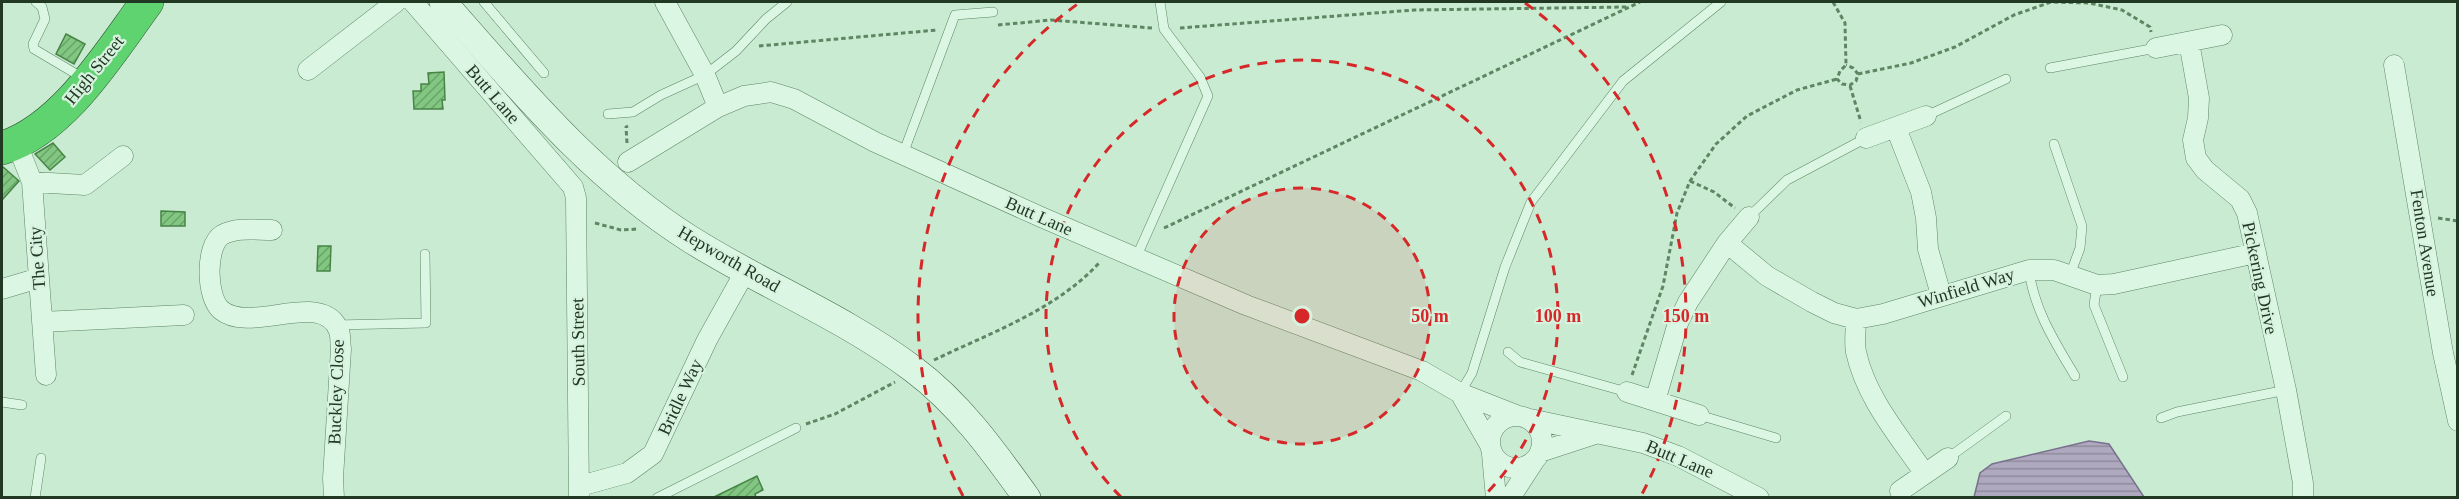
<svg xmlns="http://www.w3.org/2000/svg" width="2459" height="499" viewBox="0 0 2459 499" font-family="Georgia,serif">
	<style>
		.water { fill: url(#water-rules); stroke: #7a708e; stroke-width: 1.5 }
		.building { fill: url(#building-hatch); stroke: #478446; stroke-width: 1.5 }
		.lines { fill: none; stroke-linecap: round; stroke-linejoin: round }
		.lane-casing { stroke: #5e8663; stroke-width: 10 }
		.street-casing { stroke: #5e8663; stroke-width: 21 }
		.secondary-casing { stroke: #416845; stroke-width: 28 }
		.highway-casing { stroke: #325434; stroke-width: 34 }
		.path { stroke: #5e8663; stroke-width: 3; stroke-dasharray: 4.5 3; stroke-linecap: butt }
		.lane { stroke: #dbf7e3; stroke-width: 9 }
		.street { stroke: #dbf7e3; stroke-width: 20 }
		.secondary { stroke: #dbf7e3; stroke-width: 27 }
		.highway { stroke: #60d371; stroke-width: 33 }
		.ring { fill: none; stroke: #d62828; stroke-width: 3; stroke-dasharray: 10 8 }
		.labels { text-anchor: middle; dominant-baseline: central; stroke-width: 4.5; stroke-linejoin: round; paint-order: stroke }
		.street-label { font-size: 18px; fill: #213822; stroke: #d7f3e0 }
		.centre { fill: #d62828; stroke: #d7f3e0; stroke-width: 3 }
		.ring-label { font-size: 18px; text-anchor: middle; font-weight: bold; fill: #d62828; stroke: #d7f3e0; stroke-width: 4.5; stroke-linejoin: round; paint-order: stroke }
	</style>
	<defs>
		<pattern id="water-rules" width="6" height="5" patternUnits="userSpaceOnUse" patternTransform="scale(1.5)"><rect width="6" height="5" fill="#afa9c0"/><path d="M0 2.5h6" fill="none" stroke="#8e8b9c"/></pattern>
		<pattern id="building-hatch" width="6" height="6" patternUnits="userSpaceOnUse" patternTransform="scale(1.5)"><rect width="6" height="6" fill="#81c781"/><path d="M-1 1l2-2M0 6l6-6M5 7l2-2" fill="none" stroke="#69a369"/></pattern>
	</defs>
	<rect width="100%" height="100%" fill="#c8ebd2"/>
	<path class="water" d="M2089,441L2109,444L2144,497H1974L1980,473L1992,464Z"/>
	<path class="building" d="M66,34L85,44L74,64L56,54Z
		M444,72L445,100H442L443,109H414L413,91H421V84H429L428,73Z
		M53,143L65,157L50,170L35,154Z
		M2,166L19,181L2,200Z
		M161,211L185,212V226H161Z
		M318,246H331L330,271H317Z
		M757,476L763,490L755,494L756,498H712Z"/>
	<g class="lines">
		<defs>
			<path id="lane" d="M36,2L42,7L45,19L33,44L34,49L83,78
				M484,2L544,73
				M2050,68L2156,48
				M608,114L633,112L661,95L705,75L736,51L766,19L787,2
				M1926,116L2006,79
				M2054,144L2082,226L2080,248L2070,275
				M903,154L955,15L993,12
				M1749,217L1787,180L1866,138
				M1136,258L1208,96L1200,77L1164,29L1160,2
				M2029,270C2034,310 2055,342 2075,376
				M2097,285L2094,305L2123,377
				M335,325L426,323L425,254
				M1508,352L1520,362L1627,392
				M1460,393L1472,373L1505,267L1531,202L1623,81L1721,2
				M2,402L22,405
				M1699,415L1776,438
				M2161,418L2177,412L2286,390
				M1948,458L2006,416
				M35,498L41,458
				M657,498L796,428"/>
			<path id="street" d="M413,2L573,187L576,198L579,498
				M665,2L705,75L718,107
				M2189,42L2199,98L2198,118L2193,140L2196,158L2205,170L2240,199L2247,213L2286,390L2303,483V498
				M2156,48L2222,35
				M2394,65L2443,353L2458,421
				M308,70L396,2
				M1896,128L1921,192L1926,218L1928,249L1941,295
				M1866,138L1926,116
				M17,144L32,182L46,375
				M628,162L718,107L744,96L771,92L794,99L875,142L1041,217L1246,305L1422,371L1460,393L1516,415
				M32,182L85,185L123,156
				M1749,217L1727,243L1767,276L1812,302L1834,313L1856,319L1883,314L2029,270H2054L2097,285L2114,284L2256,253
				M272,230C255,230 237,227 222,235C205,246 206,297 221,310C251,335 324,288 339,331C341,336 340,344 341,349L333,478L334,498
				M2,289L39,278
				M1856,319C1856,329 1854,342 1856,352C1866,398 1899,436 1925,474
				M42,322L184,315
				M1627,392L1699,415
				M1460,393L1490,445
				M1655,401L1678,323L1688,302L1727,243
				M1490 442a26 26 0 1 1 52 0a26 26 0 1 1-52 0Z
				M1530,419L1643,443L1678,456L1759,498
				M1540,452L1595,434
				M1492,454L1496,498
				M580,486L627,473L653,454L707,340L746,270
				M1900,491L1948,458
				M1510,498L1534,461"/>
			<path id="secondary" d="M443,2C519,88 591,176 690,239C763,285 844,317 913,369C959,403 994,452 1027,498"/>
			<path id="highway" d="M2,148C64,129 110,52 147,2"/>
		</defs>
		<use href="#lane" class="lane-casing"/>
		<use href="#street" class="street-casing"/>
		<use href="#secondary" class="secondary-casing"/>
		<use href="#highway" class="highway-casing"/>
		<path class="path" d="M1833,2L1845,23L1846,65L1840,71L1837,79L1842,84L1850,85L1856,81L1858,74L1853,68L1846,65
			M998,25L1051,20L1152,28
			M1180,28L1414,10L1627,7
			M759,46L937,30
			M1858,74L1911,63L1955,47L2014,15L2051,2L2089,3L2122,10L2150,27L2151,32
			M1850,86L1861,122
			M627,143L626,127L628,126
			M1690,181L1714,192L1735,208
			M2438,218L2458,221
			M595,223L621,230L638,229
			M1164,228L1640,2
			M934,360C992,332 1056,310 1100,262
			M1632,375L1663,286L1677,213L1690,181L1716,144L1747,116L1797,90L1837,79
			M806,424L835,414L895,382"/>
		<use href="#lane" class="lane"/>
		<use href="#street" class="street"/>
		<use href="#secondary" class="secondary"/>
		<use href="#highway" class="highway"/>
	</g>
	<circle cx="1302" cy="316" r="128" fill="#d62828" fill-opacity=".12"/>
	<g class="ring">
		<circle cx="1302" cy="316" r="128"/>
		<path d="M1121 497A256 256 0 1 1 1483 497"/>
		<path d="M963 496A384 384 0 0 1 1079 3M1525 3A384 384 0 0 1 1641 496"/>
	</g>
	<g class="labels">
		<g class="street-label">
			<text transform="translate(94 70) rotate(-51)">High Street</text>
			<text transform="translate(493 94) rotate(49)">Butt Lane</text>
			<text transform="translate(1039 216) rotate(24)">Butt Lane</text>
			<text transform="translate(2425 243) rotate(81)">Fenton Avenue</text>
			<text transform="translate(37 258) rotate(-94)">The City</text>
			<text transform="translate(729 259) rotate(30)">Hepworth Road</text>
			<text transform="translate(2260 278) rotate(78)">Pickering Drive</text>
			<text transform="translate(1966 288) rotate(-17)">Winfield Way</text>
			<text transform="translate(578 342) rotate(-91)">South Street</text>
			<text transform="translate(336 392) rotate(-88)">Buckley Close</text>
			<text transform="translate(680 397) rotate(-65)">Bridle Way</text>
			<text transform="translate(1680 459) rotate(23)">Butt Lane</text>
		</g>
	</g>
	<circle cx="1302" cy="316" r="9" class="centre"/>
	<g class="ring-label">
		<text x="1430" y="322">50 m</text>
		<text x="1558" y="322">100 m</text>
		<text x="1686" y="322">150 m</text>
	</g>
	<rect width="2459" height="499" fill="none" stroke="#213822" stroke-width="6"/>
</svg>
